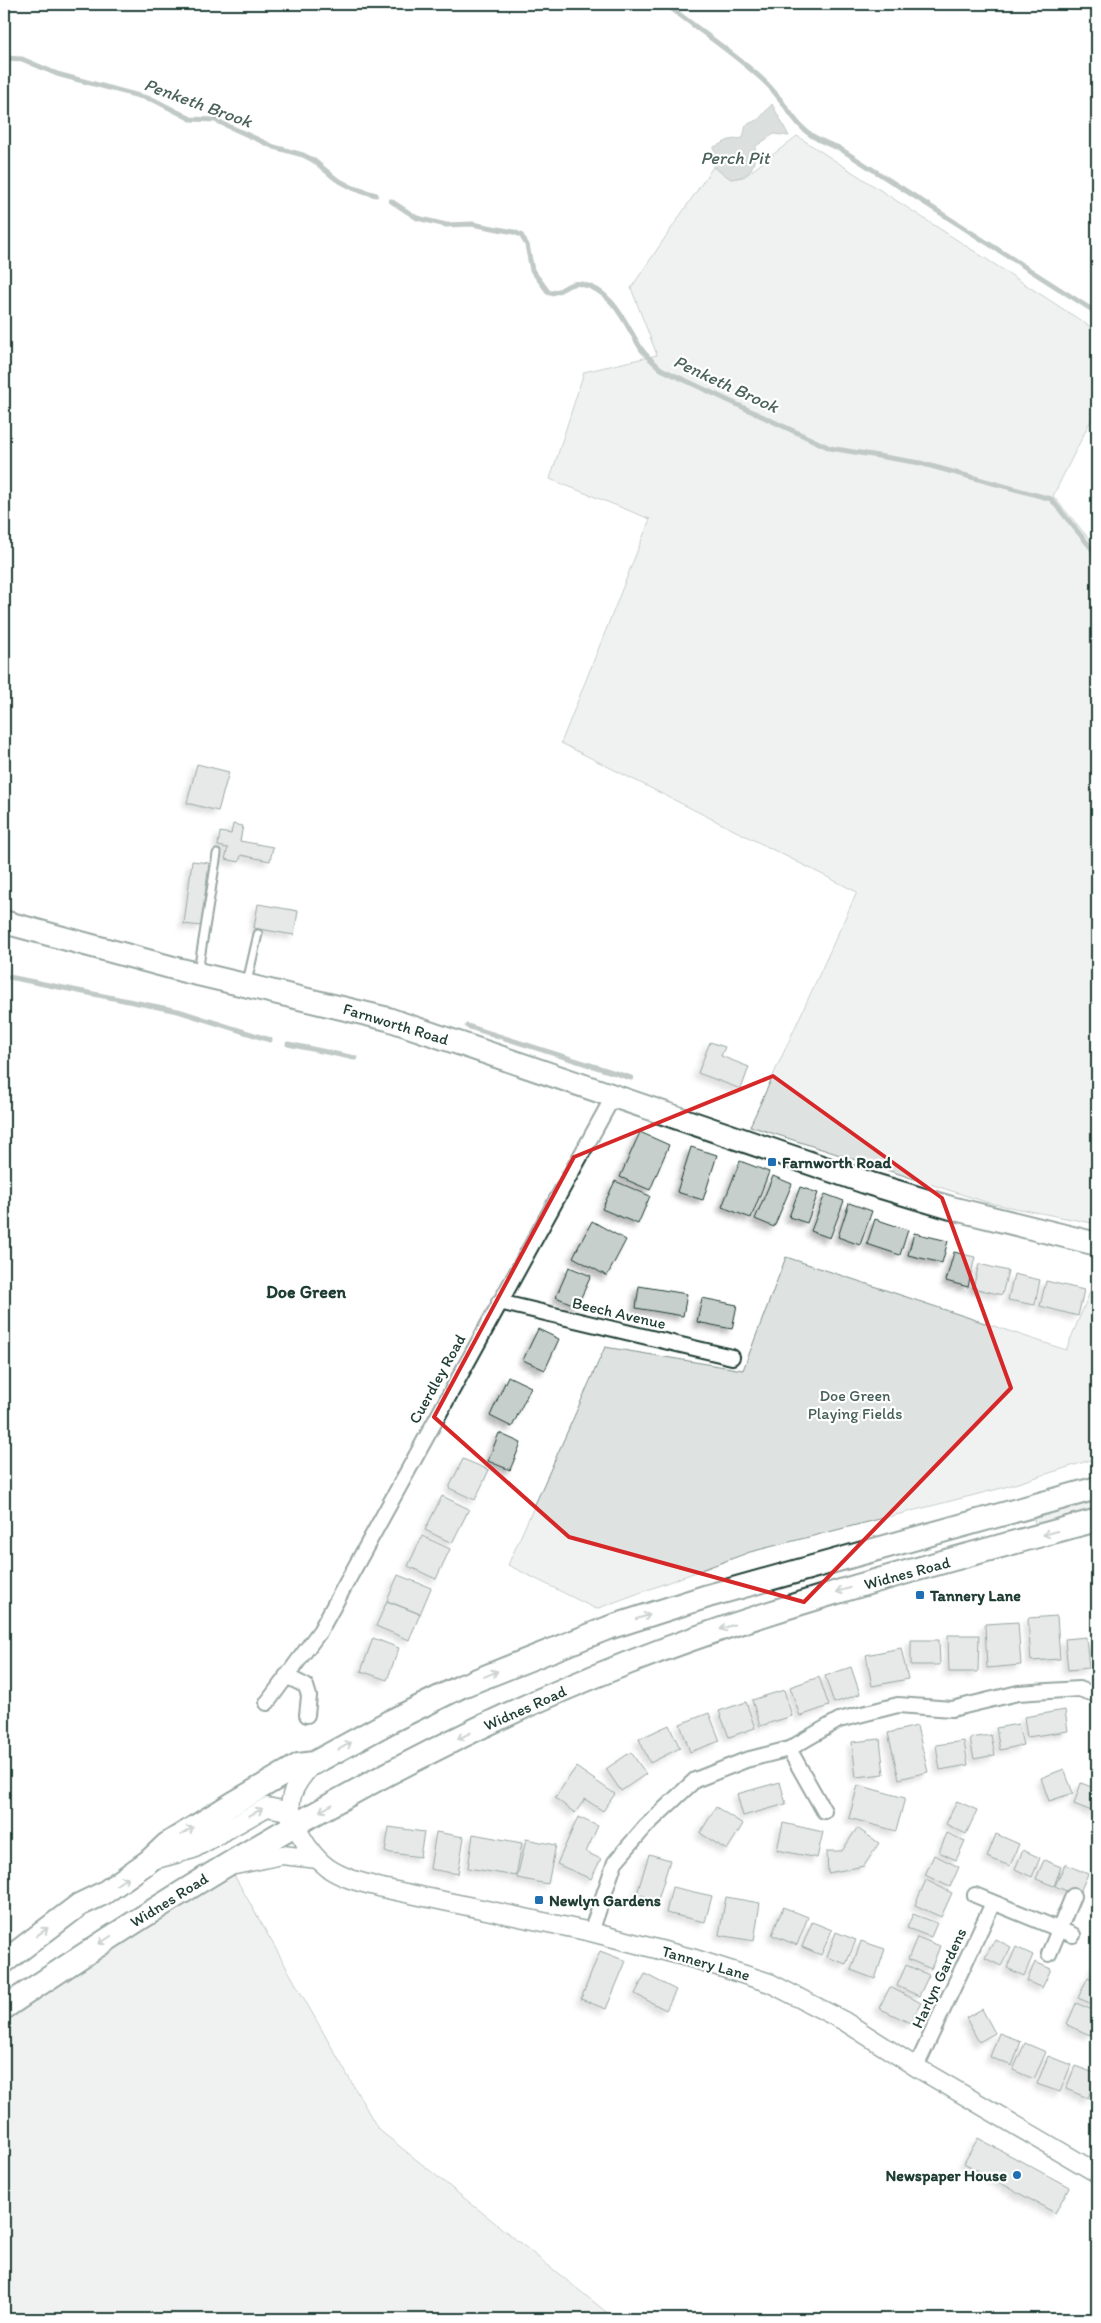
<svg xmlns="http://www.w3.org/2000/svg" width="1101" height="2323" viewBox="0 0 1101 2323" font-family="Itim,sans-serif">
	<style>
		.green { fill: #dee3e2; stroke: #7e908b }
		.water { fill: #afbab7; stroke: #758883 }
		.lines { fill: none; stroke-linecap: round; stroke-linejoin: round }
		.stream { stroke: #758883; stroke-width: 5 }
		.building { fill: #c7cfcc; stroke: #1f3d34; filter: url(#shadow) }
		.service-casing { stroke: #1f3d34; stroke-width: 11 }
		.minor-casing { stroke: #1f3d34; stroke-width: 18 }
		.tertiary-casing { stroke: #1f3d34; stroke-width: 21 }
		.primary-casing { stroke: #1f3d34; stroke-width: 26 }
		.service { stroke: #fff; stroke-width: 7 }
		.minor { stroke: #fff; stroke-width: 14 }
		.tertiary { stroke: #fff; stroke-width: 18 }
		.primary { stroke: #fff; stroke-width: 22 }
		.oneway { stroke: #8f9e9a }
		.marked { fill: none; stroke: #d62828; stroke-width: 4; stroke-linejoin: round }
		.poi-dot { fill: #1f6fb2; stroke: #fff; stroke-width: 2 }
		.labels { text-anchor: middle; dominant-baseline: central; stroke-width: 4.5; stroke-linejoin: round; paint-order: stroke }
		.street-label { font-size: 16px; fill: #1f3d34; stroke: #fff }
		.poi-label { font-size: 16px; font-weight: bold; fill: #1f3d34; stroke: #fff; text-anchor: start }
		.park-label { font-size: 16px; fill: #455e57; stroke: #fff }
		.water-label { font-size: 18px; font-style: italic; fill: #4a625b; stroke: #fff }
		.neighbourhood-label { font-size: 18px; font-weight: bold; fill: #1f3d34; stroke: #fff }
	</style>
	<defs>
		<filter id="shadow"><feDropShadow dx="-4.5" dy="4.5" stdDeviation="2.5" flood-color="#0004"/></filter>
	</defs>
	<rect width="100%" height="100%" fill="#fff"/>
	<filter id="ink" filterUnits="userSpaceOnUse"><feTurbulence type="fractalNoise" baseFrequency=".02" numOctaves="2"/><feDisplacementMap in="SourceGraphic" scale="10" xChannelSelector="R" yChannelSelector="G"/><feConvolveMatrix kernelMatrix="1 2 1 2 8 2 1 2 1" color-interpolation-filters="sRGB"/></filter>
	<g filter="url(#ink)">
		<path class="green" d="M797,136L1097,331V408L1053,496L1097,548V1224L989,1203L750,1126L857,892L561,743L650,519L550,479L584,372L657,355L631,288L713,167L731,179L744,177Z
			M786,1257L1066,1350L1097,1275V1458L1002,1488L750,1552L596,1609L508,1565L605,1347L743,1370Z
			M1097,1497V1510L1036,1527L1033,1515Z
			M230,1868L378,2129L615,2319H4V2015Z"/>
		<path class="water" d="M772,104L789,136L774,134L756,146C753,167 755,175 731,179L713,167L714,147L729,140L743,138L746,125L759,119Z"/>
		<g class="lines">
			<path class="stream" d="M666,4C697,29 734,53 763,80C796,111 790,132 839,148L1097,313
				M4,58L22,59L57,74L154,100L191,119L215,120L274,147L303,155L313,160L336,179L353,188L376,195
				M391,201L417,218L446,225L472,224L514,232L521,235L527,245L532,270L549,293C561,294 568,281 581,284C614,290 626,326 642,350C647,357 655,363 661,369L830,448L920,463L1051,499L1097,555
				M4,976L178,1011L270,1040
				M467,1026L631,1078
				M288,1044L355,1058"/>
		</g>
		<path class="building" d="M197,764L229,772L218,811L187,803Z
			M233,824L243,826L240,841L273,847L270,861L241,855L239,862L225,859L228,848L218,846L220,832L231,834Z
			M192,861L209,863L201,926L184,924Z
			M258,904L298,911L294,935L254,928Z
			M710,1042L725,1047L721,1056L749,1067L741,1089L698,1073Z
			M640,1132L669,1145L650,1190L620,1177Z
			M691,1147L717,1155L703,1200L677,1192Z
			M740,1161L769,1172L751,1218L722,1207Z
			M773,1176L792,1184L774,1227L755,1219Z
			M615,1181L650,1196L638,1224L602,1209Z
			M800,1187L818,1193L807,1223L789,1217Z
			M825,1194L844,1201L830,1238L811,1231Z
			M849,1203L872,1211L860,1245L838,1237Z
			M875,1219L908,1230L900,1255L867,1244Z
			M592,1221L626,1240L607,1276L573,1257Z
			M914,1233L948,1241L942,1263L908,1255Z
			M954,1252L975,1257L968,1287L946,1281Z
			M979,1264L1008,1271L1002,1295L973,1288Z
			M569,1267L591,1276L577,1306L556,1297Z
			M1014,1274L1040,1280L1035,1305L1008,1300Z
			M1046,1281L1084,1290L1078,1316L1040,1306Z
			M639,1286L687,1294L683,1316L636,1308Z
			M702,1298L737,1305L732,1329L697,1322Z
			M538,1329L559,1339L545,1370L523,1360Z
			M508,1376L531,1387L512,1427L490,1416Z
			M499,1433L521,1443L510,1470L488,1461Z
			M463,1459L489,1470L475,1500L449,1488Z
			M442,1496L469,1509L452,1543L425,1530Z
			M422,1536L450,1549L436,1579L408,1566Z
			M398,1575L431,1588L420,1614L387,1601Z
			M387,1601L420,1614L409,1640L376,1626Z
			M1057,1616L1060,1659L1031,1661L1028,1618Z
			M1018,1622L1021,1665L987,1668L985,1624Z
			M948,1635H979L978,1672H949Z
			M1086,1637L1089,1668L1068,1670L1065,1639Z
			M373,1638L399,1648L387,1680L361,1671Z
			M911,1640H939L940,1665H911Z
			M1094,1642H1097V1667H1096Z
			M901,1648L908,1679L872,1686L866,1655Z
			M851,1667L860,1694L834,1703L825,1676Z
			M819,1677L829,1706L800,1716L790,1687Z
			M784,1690L792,1716L760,1726L752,1700Z
			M746,1702L755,1728L729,1737L719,1711Z
			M1065,1710L1068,1731L1027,1737L1024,1717Z
			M709,1713L720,1741L690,1752L680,1724Z
			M1018,1724L1023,1745L1000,1750L996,1728Z
			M669,1725L680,1748L650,1763L639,1739Z
			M917,1726L928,1772L899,1779L888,1733Z
			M991,1735L995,1755L974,1759L970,1738Z
			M880,1739L884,1774L856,1777L852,1742Z
			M964,1741L968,1765L940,1770L936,1745Z
			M631,1752L646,1774L621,1791L606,1769Z
			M576,1767L615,1794L603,1811L585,1799L575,1813L555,1798Z
			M1064,1769L1073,1793L1049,1801L1041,1778Z
			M780,1782L786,1804L743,1816L737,1794Z
			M1081,1783L1097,1789V1804L1094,1812L1074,1804Z
			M858,1785L905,1798L896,1831L849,1818Z
			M957,1801L977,1810L966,1834L946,1824Z
			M716,1807L743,1824L727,1850L700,1833Z
			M578,1817L598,1826L586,1852L601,1859L591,1879L557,1864Z
			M783,1823L823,1832L817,1858L777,1850Z
			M389,1827L424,1832L420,1857L385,1852Z
			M857,1828L879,1843L864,1866L828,1873L827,1851H842Z
			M436,1832L464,1837L458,1874L430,1869Z
			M947,1833L965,1841L956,1860L939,1852Z
			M473,1834L522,1843L516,1876L468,1868Z
			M996,1834L1019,1844L1010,1866L987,1857Z
			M526,1839L556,1845L548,1884L517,1878Z
			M1023,1850L1040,1858L1032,1877L1015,1869Z
			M649,1854L670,1860L658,1900L637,1894Z
			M934,1855L959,1867L950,1887L925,1875Z
			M1044,1860L1061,1867L1054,1886L1036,1879Z
			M1065,1864L1088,1874L1078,1896L1055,1886Z
			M926,1880L952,1893L941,1917L915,1905Z
			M672,1887L712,1896L705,1922L666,1913Z
			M726,1897L760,1903L754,1941L719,1935Z
			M783,1907L808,1917L797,1945L772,1935Z
			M913,1914L937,1923L931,1937L907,1928Z
			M812,1922L832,1930L821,1955L802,1947Z
			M836,1932L856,1940L846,1964L827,1957Z
			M917,1937L940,1946L931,1969L908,1959Z
			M995,1939L1011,1947L1001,1966L985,1958Z
			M861,1941L885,1949L875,1979L851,1970Z
			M1016,1947L1033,1955L1024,1976L1007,1968Z
			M600,1951L626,1961L606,2009L581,1999Z
			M1097,1960V1977L1092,1975Z
			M1035,1962L1051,1969L1042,1988L1027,1981Z
			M906,1965L929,1975L919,1996L897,1986Z
			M645,1974L676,1990L666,2010L635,1994Z
			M1088,1977L1097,1981V2006L1078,1998Z
			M890,1987L921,2003L910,2023L879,2008Z
			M1076,2003L1097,2012V2019L1090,2035L1067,2025Z
			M982,2009L995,2033L979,2042L966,2018Z
			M999,2033L1021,2041L1012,2066L990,2057Z
			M1025,2043L1046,2052L1034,2079L1013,2070Z
			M1048,2056L1071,2065L1060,2092L1037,2084Z
			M1075,2066L1097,2074L1088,2098L1066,2089Z
			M978,2138L1069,2187L1055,2213L964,2163Z"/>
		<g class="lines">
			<defs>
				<path id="service" d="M198,971L217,854
					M247,982L258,934"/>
				<path id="minor" d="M499,1302L732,1357
					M286,1676L306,1686L309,1696L307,1715
					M267,1703L320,1631L614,1095
					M789,1749L824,1811
					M975,1895L1073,1935
					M591,1932L615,1862L646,1826L695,1780L746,1760L789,1749L839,1720L898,1705L952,1709L1018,1693L1079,1689L1097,1695
					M1049,1954L1073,1896
					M916,2067L993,1903"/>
				<path id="tertiary" d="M314,1763C305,1772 296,1782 292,1795C285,1818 310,1855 328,1868C344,1879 364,1883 382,1888L591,1932L695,1959L770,1983L844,2021L916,2067L1097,2173
					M149,1861L193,1849L267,1807L287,1811L296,1824
					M235,1865L282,1855L318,1859"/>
				<path id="primary" d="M4,922L181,970L388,1019L871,1184L951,1208L1097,1244
					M4,1962L79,1905L104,1893L149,1861L167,1844L232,1804L299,1765L314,1763L391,1721L462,1686L608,1628L708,1596L1097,1488
					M4,2008C201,1875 406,1750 628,1663C781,1603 939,1563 1097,1520"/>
			</defs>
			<use href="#service" class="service-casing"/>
			<use href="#minor" class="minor-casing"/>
			<use href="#tertiary" class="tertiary-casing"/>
			<use href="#primary" class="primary-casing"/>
			<use href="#service" class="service"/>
			<use href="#minor" class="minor"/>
			<use href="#tertiary" class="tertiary"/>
			<use href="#primary" class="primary"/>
		</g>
		<defs><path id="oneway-shaft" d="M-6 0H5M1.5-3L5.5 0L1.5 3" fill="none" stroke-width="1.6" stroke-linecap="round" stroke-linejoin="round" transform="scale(1.25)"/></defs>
		<g class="oneway">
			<use href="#oneway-shaft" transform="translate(1050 1533) rotate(165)"/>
			<use href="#oneway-shaft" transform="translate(843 1590) rotate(165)"/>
			<use href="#oneway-shaft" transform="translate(643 1617) rotate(-18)"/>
			<use href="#oneway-shaft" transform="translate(727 1627) rotate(161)"/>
			<use href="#oneway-shaft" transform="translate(491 1674) rotate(-23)"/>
			<use href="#oneway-shaft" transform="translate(464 1736) rotate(153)"/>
			<use href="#oneway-shaft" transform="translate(345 1746) rotate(-29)"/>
			<use href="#oneway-shaft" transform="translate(326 1808) rotate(151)"/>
			<use href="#oneway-shaft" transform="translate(256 1812) rotate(-28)"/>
			<use href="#oneway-shaft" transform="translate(187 1831) rotate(-32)"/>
			<use href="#oneway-shaft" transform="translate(122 1881) rotate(-35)"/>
			<use href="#oneway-shaft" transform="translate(42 1932) rotate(-36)"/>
			<use href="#oneway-shaft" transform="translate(105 1940) rotate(146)"/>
		</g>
	</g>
	<path d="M0 0H1101V2323H0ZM773,1076L942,1198L1011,1388L804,1602L569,1537L434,1417L574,1157Z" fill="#fff" fill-opacity=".55" fill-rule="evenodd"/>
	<path class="marked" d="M773,1076L942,1198L1011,1388L804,1602L569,1537L434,1417L574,1157Z"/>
	<g class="poi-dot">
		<rect x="767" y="1157" width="10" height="10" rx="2.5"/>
		<rect x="915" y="1590" width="10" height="10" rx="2.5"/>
		<rect x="534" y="1895" width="10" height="10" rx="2.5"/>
		<circle cx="1017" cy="2175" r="5"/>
	</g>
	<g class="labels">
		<g class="street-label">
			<text transform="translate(396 1024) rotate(17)">Farnworth Road</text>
			<text transform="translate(619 1313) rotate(13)">Beech Avenue</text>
			<text transform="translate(437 1379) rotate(-61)">Cuerdley Road</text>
			<text transform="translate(907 1573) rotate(-15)">Widnes Road</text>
			<text transform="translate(525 1708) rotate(-24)">Widnes Road</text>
			<text transform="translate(169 1900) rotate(-32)">Widnes Road</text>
			<text transform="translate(706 1963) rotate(16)">Tannery Lane</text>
			<text transform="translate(939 1978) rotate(-65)">Harlyn Gardens</text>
		</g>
		<g class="poi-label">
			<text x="782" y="1162">Farnworth Road</text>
			<text x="930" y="1595">Tannery Lane</text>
			<text x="549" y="1900">Newlyn Gardens</text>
			<text x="1007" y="2175" text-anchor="end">Newspaper House</text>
		</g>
		<g class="park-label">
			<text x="855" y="1395">Doe Green<tspan x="855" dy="18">Playing Fields</tspan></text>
		</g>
		<g class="water-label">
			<text transform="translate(198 103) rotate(20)">Penketh Brook</text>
			<text x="735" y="158">Perch Pit</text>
			<text transform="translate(726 384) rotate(25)">Penketh Brook</text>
		</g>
		<g class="neighbourhood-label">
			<text x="306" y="1292">Doe Green</text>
		</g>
	</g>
	<rect width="1101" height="2323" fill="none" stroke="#fff" stroke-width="20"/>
	<rect x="10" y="10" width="1081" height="2303" fill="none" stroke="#1f3d34" stroke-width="2" filter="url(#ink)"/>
</svg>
